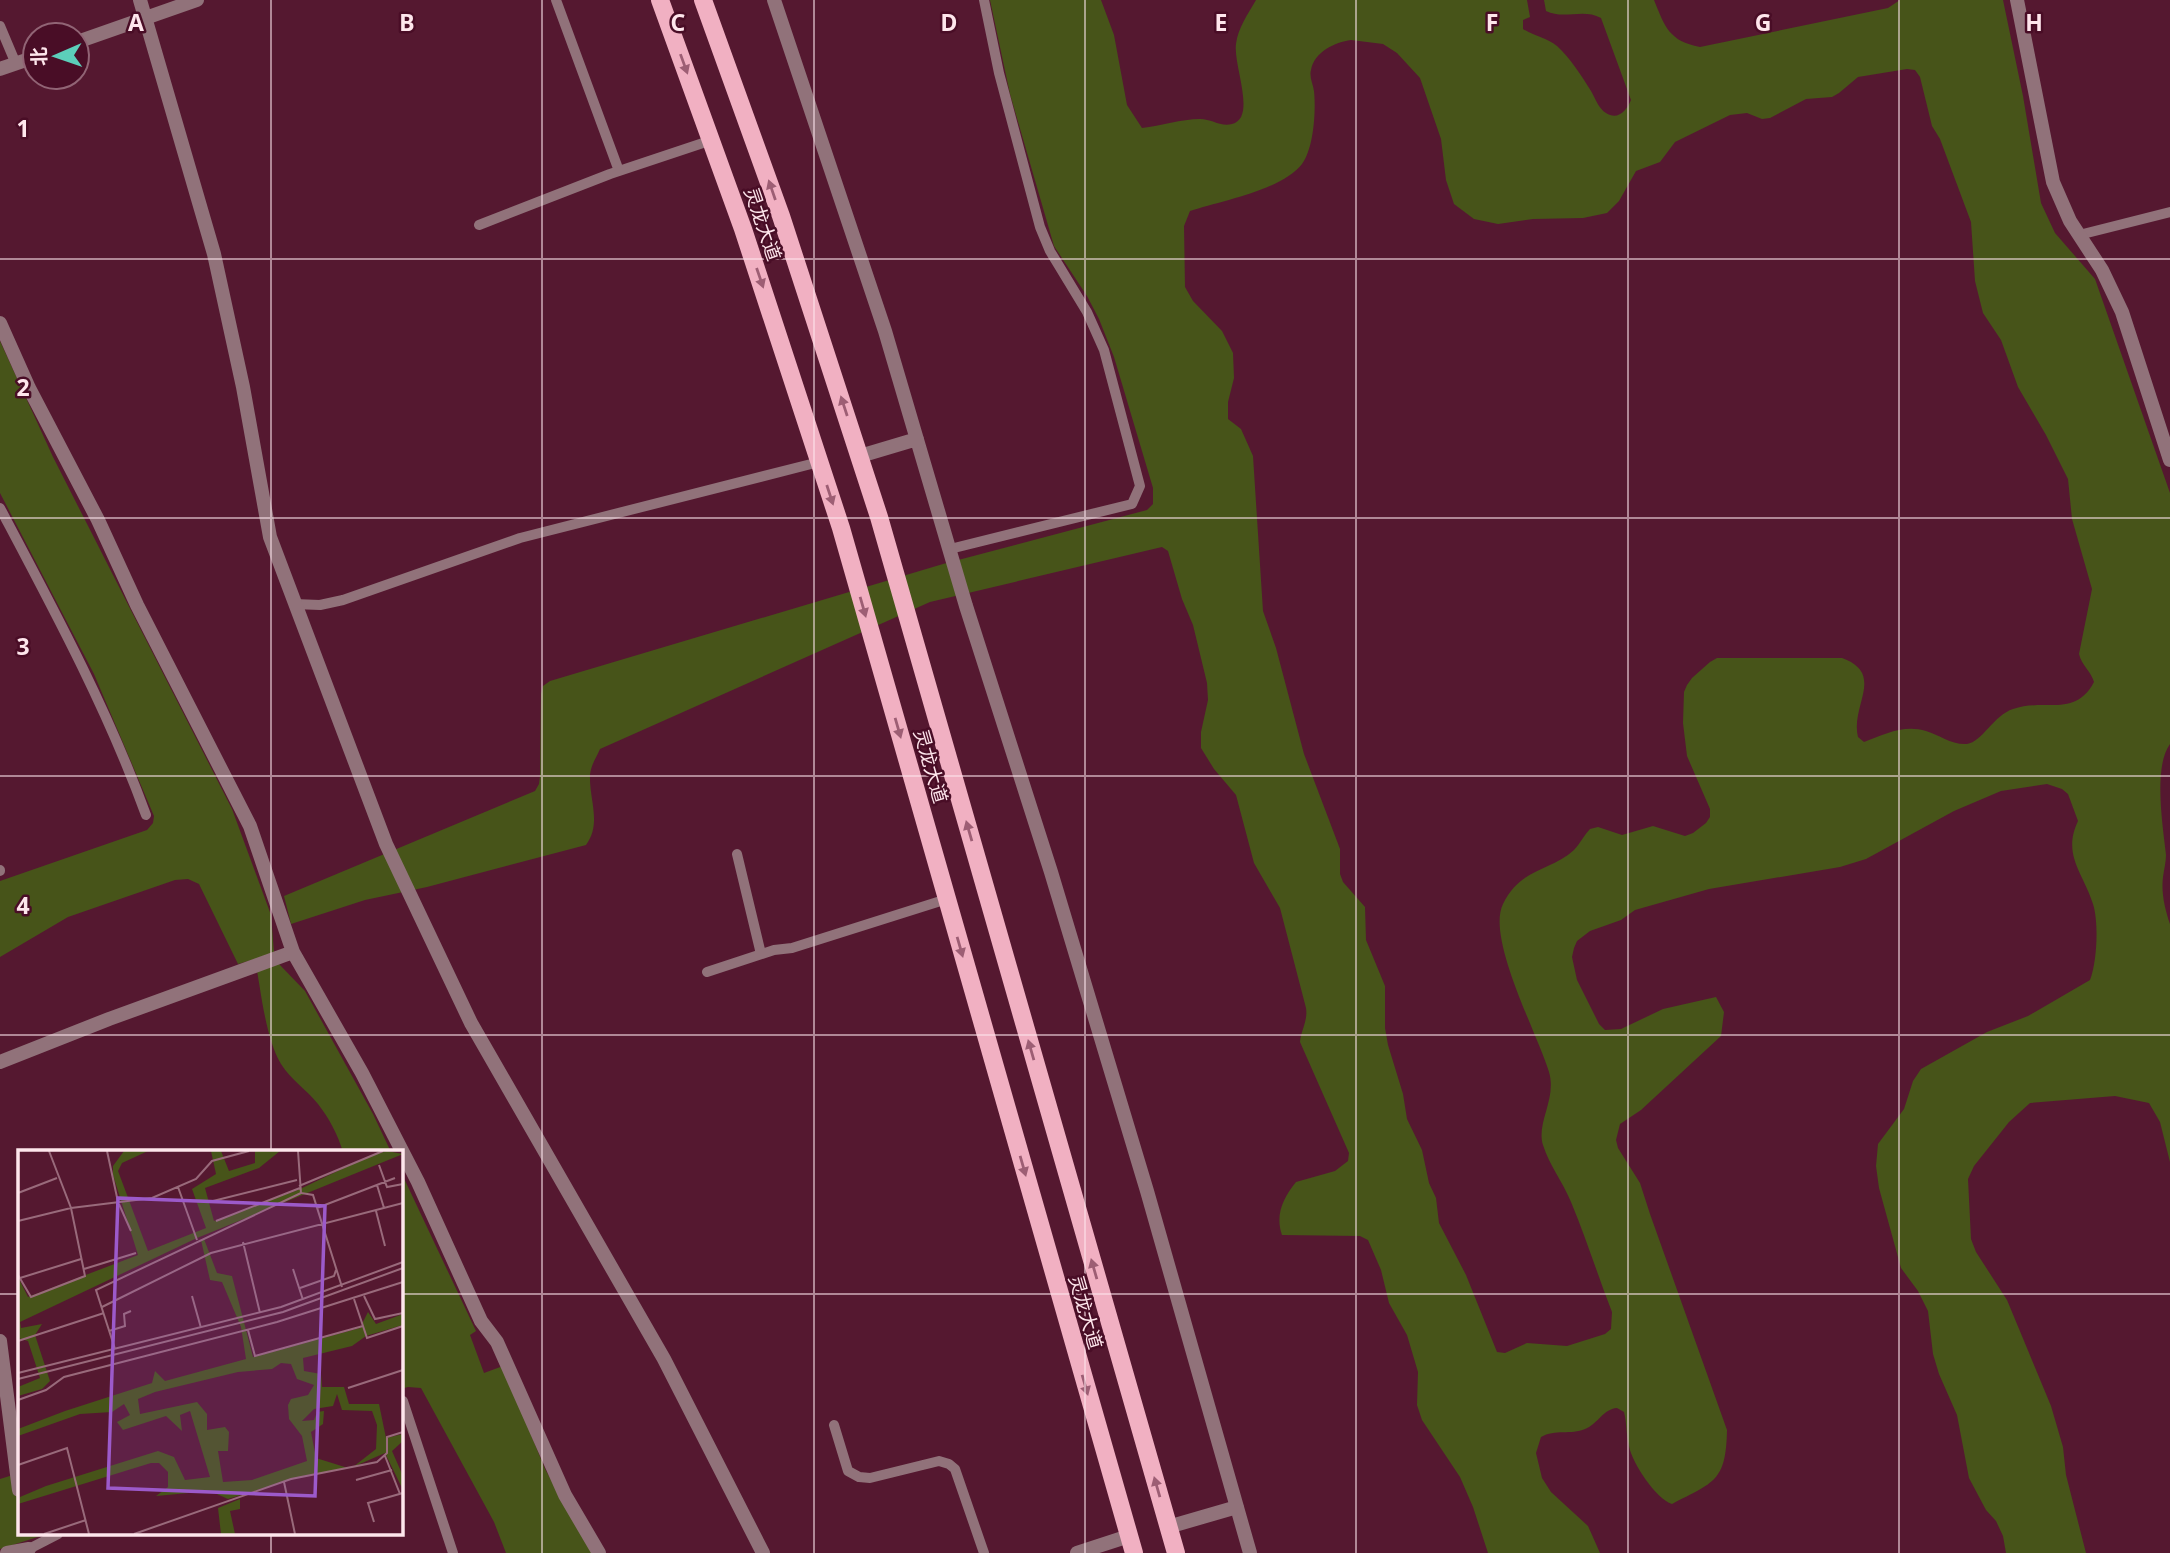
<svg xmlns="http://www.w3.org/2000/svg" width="2170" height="1553" viewBox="0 0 2170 1553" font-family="'Noto Sans','Noto Sans SC',sans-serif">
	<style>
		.water { fill: #475419; fill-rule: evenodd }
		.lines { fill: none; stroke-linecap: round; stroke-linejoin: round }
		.lane { stroke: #91727a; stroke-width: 10 }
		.street { stroke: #91727a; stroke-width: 14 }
		.primary { stroke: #f1b0c2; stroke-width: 18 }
		.oneway { fill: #9d5e74 }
		.grid { fill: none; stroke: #fee6ec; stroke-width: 2; stroke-opacity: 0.55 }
		.labels { text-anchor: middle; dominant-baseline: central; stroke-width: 5; stroke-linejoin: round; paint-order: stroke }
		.street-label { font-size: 19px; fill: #fee6ec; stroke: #490d26 }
		.inset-road { fill: none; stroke: #996a7b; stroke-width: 2 }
		.view { fill: #9c5aca; fill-opacity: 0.15; stroke: #9c5aca; stroke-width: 3.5 }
		.inset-edge { fill: none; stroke: #fee6ec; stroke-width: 3.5 }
		.grid-label { font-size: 23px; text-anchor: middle; font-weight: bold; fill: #fee6ec; stroke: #490d26; stroke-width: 5; stroke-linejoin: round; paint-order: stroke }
	</style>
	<rect width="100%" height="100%" fill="#551830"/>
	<path class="water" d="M990,0H1101L1114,35L1127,105L1142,128C1161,126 1181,119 1200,119C1212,119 1220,127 1232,124C1257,118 1233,65 1236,44C1238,28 1248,14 1256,0H1527L1530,17L1523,20V29C1534,36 1547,38 1557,46C1571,59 1581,75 1591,91C1595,98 1599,109 1606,113C1618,121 1627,110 1631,100L1601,18C1583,8 1564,20 1546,11L1544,0H1654C1665,27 1669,41 1700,47L1888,8L1900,0H2003L2023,96L2041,203L2055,233L2095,279L2170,493V744C2153,767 2163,827 2166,855C2166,862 2164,869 2163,877C2161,893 2165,909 2170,924V1162L2160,1122L2149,1103L2115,1096L2030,1103L2009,1122L1974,1166L1968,1179L1971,1239L1976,1252L2007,1300L2051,1406L2063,1447L2066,1475L2086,1553H2006L2003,1536L1996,1521L1986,1510L1969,1478L1957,1415L1939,1374L1933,1354L1928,1311L1918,1291L1901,1268L1879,1188L1876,1166L1878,1144L1904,1109L1913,1081L1921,1069L1987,1032L2028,1016L2090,980C2097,962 2099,923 2093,904C2083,872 2062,855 2078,821L2068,794L2062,789L2047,784L2001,791L1954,811L1866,859L1840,867L1709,889L1635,910L1621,920L1590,931L1577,941L1574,948L1572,957L1577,980L1599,1024L1605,1030L1621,1029L1663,1009L1716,997L1724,1012L1721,1036L1641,1110L1620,1124L1616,1140L1618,1148L1640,1183L1650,1214L1727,1430C1726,1482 1714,1482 1672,1504C1656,1499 1632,1463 1629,1446C1626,1435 1627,1424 1624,1412L1617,1408C1603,1409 1598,1424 1585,1429C1571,1435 1555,1429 1541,1437L1536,1453L1542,1478L1551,1492L1588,1526L1600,1553H1488L1473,1507L1460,1477L1422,1420L1417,1405L1418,1372L1407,1335L1389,1303L1381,1270L1368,1240L1360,1236L1282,1235C1275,1215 1283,1198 1296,1182L1335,1171L1348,1161L1349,1153L1300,1042C1301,1030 1308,1021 1306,1008L1280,908L1254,863L1236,795L1214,769L1201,748V732L1208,700L1207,683L1193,625L1182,599L1168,551L1162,547L930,602L600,749C596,758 591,765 590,775C589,800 602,823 586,845L427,887L365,900L291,924L284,896L535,791L539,784L540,776L541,694L543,686L550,681L943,564L1147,510L1153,504V488L1114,357L1099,319L1087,296L1054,246L1010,94ZM1351,40L1383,44L1397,53L1420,78L1441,139L1446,180L1454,204L1474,219L1498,224L1533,219L1583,218L1607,213L1619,201L1636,171L1660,162L1675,142L1730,115L1747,113L1762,119L1770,118L1806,99L1832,97L1839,93L1858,77L1907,69L1915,70L1920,77L1932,126L1940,139L1971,222L1975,281L1983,313L2001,340L2018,387L2046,435L2068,479L2072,519L2092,589L2079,654C2082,666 2091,671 2094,682C2075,718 2044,698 2013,709C1994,715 1982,742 1967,744C1951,745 1940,735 1926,731C1905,724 1884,734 1864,742L1858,737C1850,706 1886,674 1842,658H1717L1710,662L1692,678L1687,685L1684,692L1683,723L1687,756L1710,809V817L1706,823L1693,833L1685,836L1653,826L1622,835L1598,827L1590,829C1584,835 1580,844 1574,850C1550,872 1521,867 1503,904C1486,938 1538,1035 1549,1072C1557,1099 1536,1123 1543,1145C1549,1165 1563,1182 1571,1202C1586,1238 1598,1276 1612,1312L1611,1329L1605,1334L1567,1346L1527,1343L1505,1353L1497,1352L1466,1275L1439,1223L1436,1198L1429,1183L1422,1150L1407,1119L1403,1094L1388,1045L1385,1028V986L1366,940L1365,907L1343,882L1340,874V849L1304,754L1276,648L1263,611L1253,456L1241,429L1228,419V402L1234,378L1233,353L1222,331L1193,301L1185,287L1184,226L1190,211C1221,201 1282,190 1302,164C1314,148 1316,110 1314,91C1313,84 1309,77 1311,70C1314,52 1335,42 1351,40Z
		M0,341L53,457L232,809L271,915L274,952L279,964L305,991L373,1114L391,1152H343C338,1135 329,1118 318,1104C307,1090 291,1080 281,1064C265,1037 261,990 255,959L238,964L199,884L188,879L175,880L68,917L0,957V881L147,830L153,823L154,816L94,674L0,493Z
		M401,1172L476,1331L470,1335L484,1373L503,1366L545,1469L592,1553H506L494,1522L421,1388L408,1387L401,1389Z
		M19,1470V1534H47L0,1549V1479L16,1474Z"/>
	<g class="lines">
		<path class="lane" d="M556,0L619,171
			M0,26L16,64
			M479,225L610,174L712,140
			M2079,235L2170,212
			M0,508C53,608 107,708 146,815
			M950,549L1132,504L1140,486L1104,350L1087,312L1050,251L1040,227L999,73L984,0
			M294,604L320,605L343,600L520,538L819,462
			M737,854L761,954
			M0,870V871
			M707,972L774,950L792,948L947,899
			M403,1401L453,1553
			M834,1425L848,1471L859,1477L870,1478L939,1461L949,1464L955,1469L984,1553
			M29,1549L58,1534"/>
		<path class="street" d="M140,0L214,254L243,387L270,537L386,844L471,1023L664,1359L763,1553
			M774,0L885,331L966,606L1051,872L1147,1191L1250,1553
			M2017,0L2053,182L2070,221L2102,270L2122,312L2170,460
			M77,42L197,0
			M0,69L35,57
			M0,323L29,388L98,520L137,605L250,826L293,952L362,1073L418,1182L481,1321L497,1342L565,1495L599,1553
			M860,456L917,439
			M0,1062L109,1019L293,952
			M0,1341L19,1490
			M1168,1527L1237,1507
			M7,1553L29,1549
			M1077,1553L1129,1536"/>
		<path class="primary" d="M660,0L743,229L841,528L1134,1553
			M703,0L781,216L879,517L1176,1553"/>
	</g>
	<defs><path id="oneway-solid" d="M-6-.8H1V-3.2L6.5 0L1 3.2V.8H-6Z" transform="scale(1.75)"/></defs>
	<g class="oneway">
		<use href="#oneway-solid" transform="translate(684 64) rotate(70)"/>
		<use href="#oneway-solid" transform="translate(772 190) rotate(-109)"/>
		<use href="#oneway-solid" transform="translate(760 278) rotate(71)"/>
		<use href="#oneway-solid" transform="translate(844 406) rotate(-108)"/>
		<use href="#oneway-solid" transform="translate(830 495) rotate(72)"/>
		<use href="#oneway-solid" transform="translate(863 607) rotate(74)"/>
		<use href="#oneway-solid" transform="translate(898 728) rotate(74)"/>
		<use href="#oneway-solid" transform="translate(969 831) rotate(-106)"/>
		<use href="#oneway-solid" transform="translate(960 947) rotate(74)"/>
		<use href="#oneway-solid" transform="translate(1031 1050) rotate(-106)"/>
		<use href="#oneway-solid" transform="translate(1023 1166) rotate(74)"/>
		<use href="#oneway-solid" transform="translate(1094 1269) rotate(-106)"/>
		<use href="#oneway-solid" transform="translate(1085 1385) rotate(74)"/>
		<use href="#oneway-solid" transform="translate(1157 1487) rotate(-106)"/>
	</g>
	<path class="grid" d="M271,0V1152M542,0V1553M814,0V1553M1085,0V1553M1356,0V1553M1628,0V1553M1899,0V1553M0,259H2170M0,518H2170M0,776H2170M0,1035H2170M0,1294H19M401,1294H2170M271,1534V1553"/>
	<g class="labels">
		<g class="street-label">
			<text transform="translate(763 224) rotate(71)">灵龙大道</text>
			<text transform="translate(931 766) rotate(74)">灵龙大道</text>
			<text transform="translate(1086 1312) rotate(74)">灵龙大道</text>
		</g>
	</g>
	<g transform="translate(18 1150)">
		<rect width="385" height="385" fill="#551830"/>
		<path d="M106,1H130L104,13L100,21L130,101L188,78L174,39L198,24L193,1H203L211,21L237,13V1H262L241,18L187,38L196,71L280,40L351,6L369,1L385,4L179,88L2,172L3,178L24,174L17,185L32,231L24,239L0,246V237L22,228L10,191L0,188V127L10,147L120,105L95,25V16ZM186,89L199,123L214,126L235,207L342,178L350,162L358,174L385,164V175L348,186L334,196L285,208L286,221L303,224L304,237H326L331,254H361L368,288L385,284V291L374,301L385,326V340L367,303L335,317L358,299L359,275L354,261L324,260L319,244L315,256L296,259L284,271L296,270L299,262L306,261L305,274L293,282L298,308L330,318L285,326L210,349L192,341L138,346L150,337V322L141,313H133L0,354L2,347L28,336L140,301L156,307L167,330L192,327L172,261L162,265L164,281L148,266L105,280L99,272L112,265L106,254L94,262L62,264L0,286V279L47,261L134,233L137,221L147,231L228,209L223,177L204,132L192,130L183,90ZM263,213L273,214L279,229L296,235L290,245L273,249L270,255L271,269L284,286L289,311L234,330L205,332L200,301H210L211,282L207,277L189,280V264L179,252L122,264L120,249L137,242L220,222L254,219ZM222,349V359L212,361L217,384H203L200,358Z" fill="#475419" fill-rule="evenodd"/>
		<path class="inset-road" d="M89,1L100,52L113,81M280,1L283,43L295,45L324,137M361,15L369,37L385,34M359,35L366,58M281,36L365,1M160,37L179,90M0,43L39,28M191,52L279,30M299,58L377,28M358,61L367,96M0,71L53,58L134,48L178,29L194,11L231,1M198,71L282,38M225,92L242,163M66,119L118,103M275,119L285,150M0,125L13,147L67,126L53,58L31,1M2,128L63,109M282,138L316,126L318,120M174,146L183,178M346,146L357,169L385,163M336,149L349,188L385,176M84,157L193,103L385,53M230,180L237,206L345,176M91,181L107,176L106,164L113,161M0,191L86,163M97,199L78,140L283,43M0,223L263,157L385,112M0,229L265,162L385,118M330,238L385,220M0,250L28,240L46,227L259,172L385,132M367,306L382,344M0,315L49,298L71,384M338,330L374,320M266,332L277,384M356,372L350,353L385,343M26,384L68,370M116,384L273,329L359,312L369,303V287L385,282"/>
		<path class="view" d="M100,48L307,56L297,346L90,338Z"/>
		<rect width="385" height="385" class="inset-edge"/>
	</g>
	<g class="grid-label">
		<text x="136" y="31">A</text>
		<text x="407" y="31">B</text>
		<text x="678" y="31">C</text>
		<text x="949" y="31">D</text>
		<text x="1221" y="31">E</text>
		<text x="1492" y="31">F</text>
		<text x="1763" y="31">G</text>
		<text x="2034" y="31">H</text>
		<text x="23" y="137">1</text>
		<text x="23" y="396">2</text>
		<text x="23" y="655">3</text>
		<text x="23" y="914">4</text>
	</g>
	<g transform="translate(56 56) rotate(268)"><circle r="33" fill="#490d26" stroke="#916475" stroke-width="2"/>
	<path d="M0-5L12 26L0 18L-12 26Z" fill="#5cceba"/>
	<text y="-10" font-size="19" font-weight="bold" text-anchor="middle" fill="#fee6ec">北</text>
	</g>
</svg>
